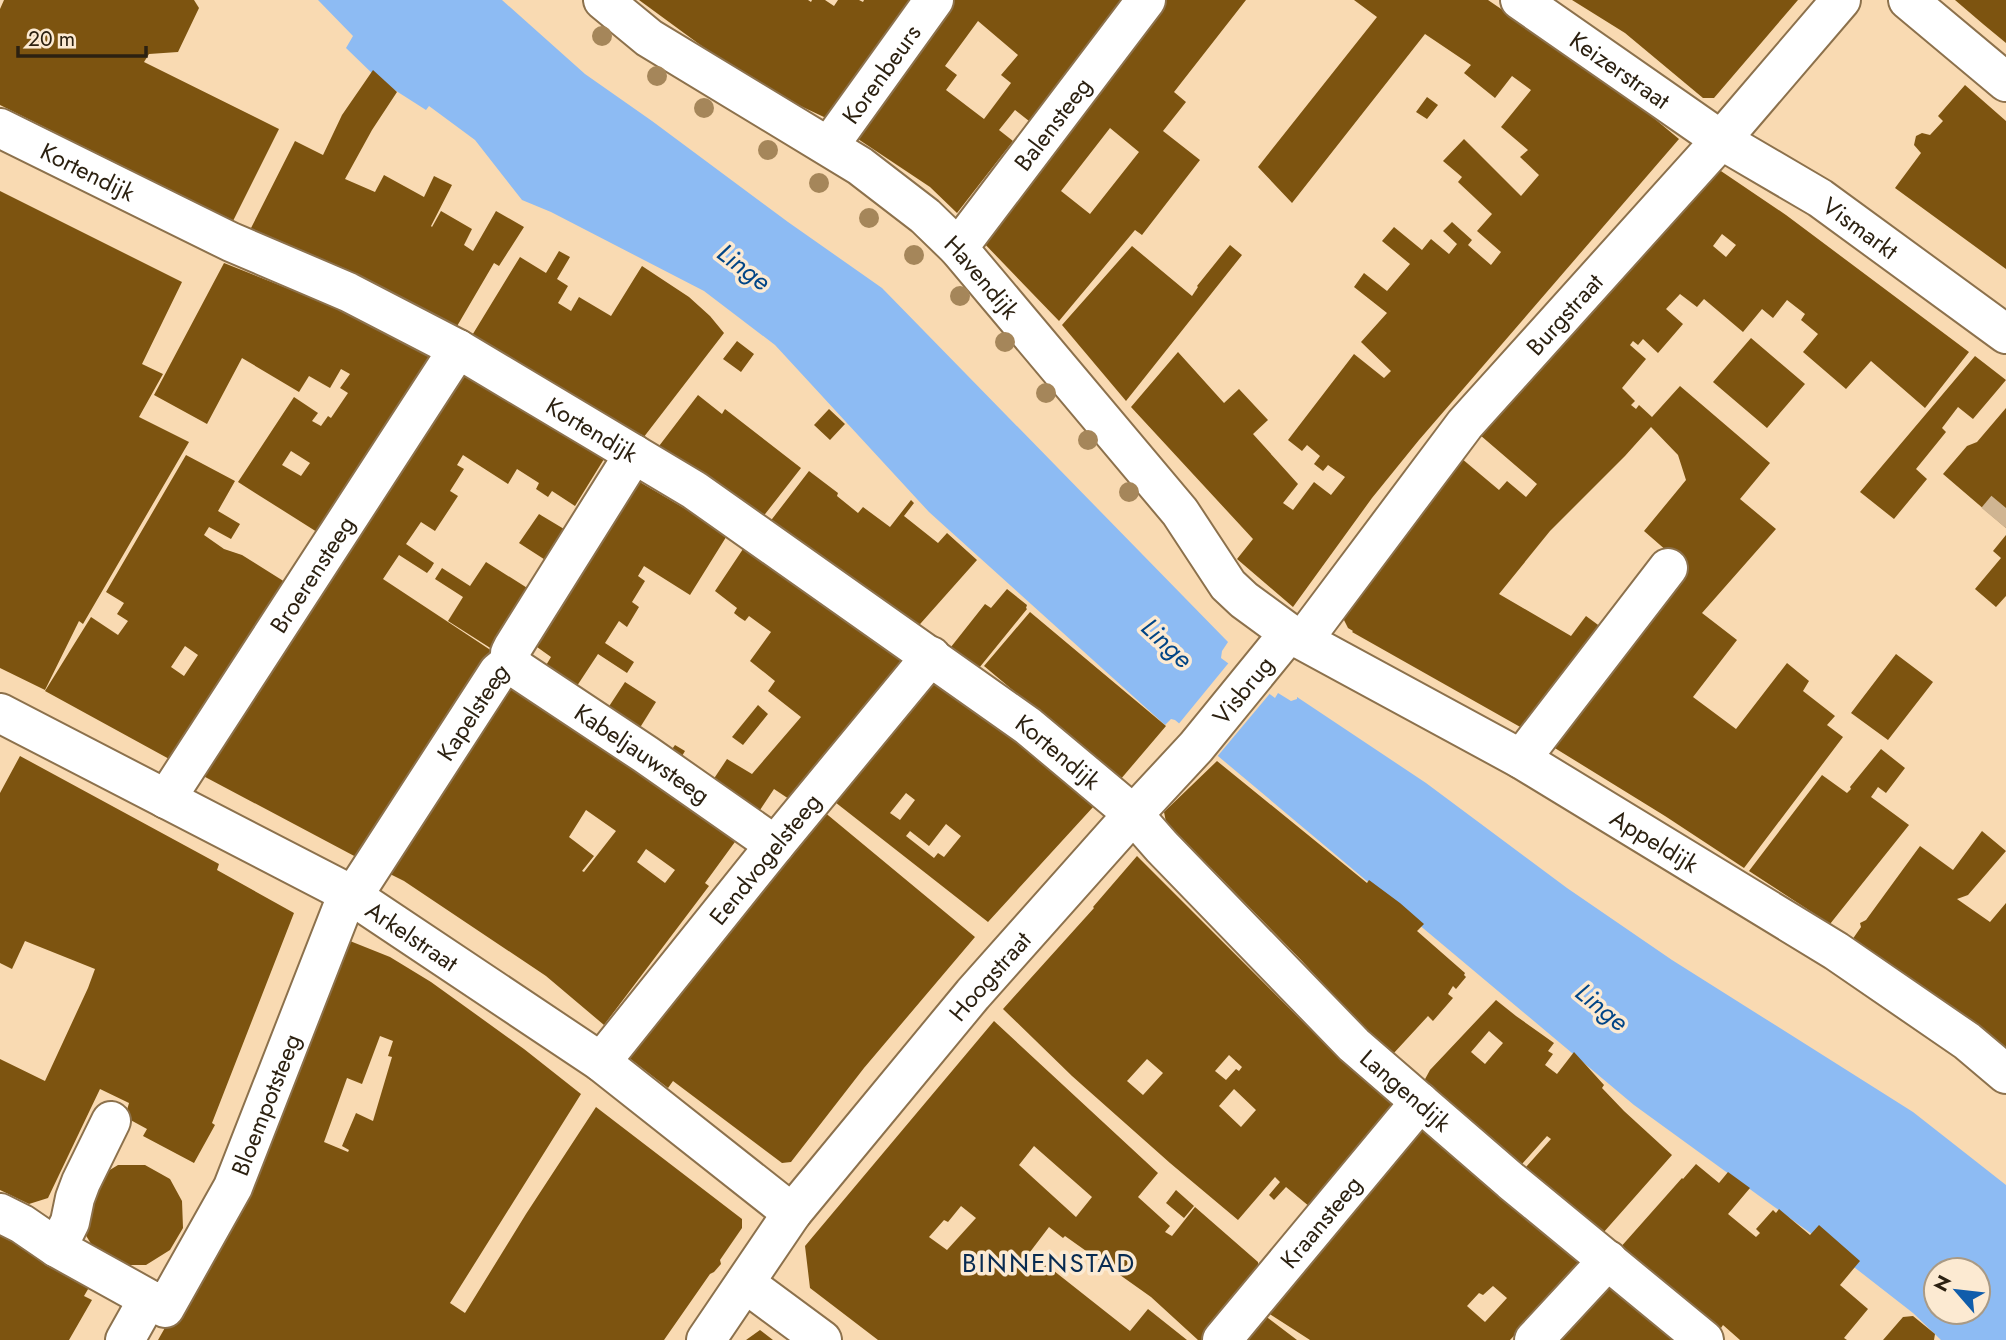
<svg xmlns="http://www.w3.org/2000/svg" width="2006" height="1340" viewBox="0 0 2006 1340" font-family="Jost,sans-serif">
	<style>
		.water { fill: #8dbbf3; fill-rule: evenodd }
		.pier { fill: #f9dab2 }
		.building { fill: #7d5410; fill-rule: evenodd }
		.lines { fill: none; stroke-linecap: round; stroke-linejoin: round }
		.minor-tunnel { stroke: #d0b592; stroke-width: 38; stroke-dasharray: 38 19; stroke-linecap: butt }
		.minor-casing { stroke: #8c714c; stroke-width: 42 }
		.minor { stroke: #fff; stroke-width: 38 }
		.tree { fill: #a5865a }
		.labels { text-anchor: middle; dominant-baseline: central; stroke-width: 7; stroke-linejoin: round; paint-order: stroke }
		.street-label { font-size: 24px; fill: #2c2111; stroke: #fcead2 }
		.water-label { font-size: 26px; font-style: italic; fill: #014586; stroke: #fcead2 }
		.neighbourhood-label { font-size: 26px; letter-spacing: 2px; fill: #082b51; stroke: #fcead2 }
	</style>
	<rect width="100%" height="100%" fill="#f9dab2"/>
	<path class="water" d="M318,0H502L585,74L652,121L788,222L882,288L1228,642L1222,651L1221,658L1275,698L1278,693L1291,701L1297,699V697L1426,783L1567,888L1672,960L1913,1112L2006,1185V1340H1941L1913,1313L1809,1232L1634,1105L1175,720L1171,719L1165,725L929,512L775,345L704,291L551,212L522,200L475,140L429,106L426,110L379,80L346,48L353,36ZM1936,1270H1978V1312H1936Z"/>
	<path class="pier" d="M1231,660L1272,691L1216,758L1177,726Z"/>
	<path class="building" d="M4,0H194L199,8L178,52L149,54L144,62L279,129L233,221L0,105V9Z
		M639,0H808L811,2L812,0H825L834,6L838,0H859L863,2L864,0H910L826,118L790,101L714,55Z
		M943,0H1121L1029,121L1015,110L999,130L1013,141L957,213L930,187L846,131ZM978,21L1018,55L1001,75L1011,83L984,119L946,90L957,75L945,66Z
		M1166,0H1246L1174,92L1186,102L1163,131L1200,160L1142,235L1135,230L1059,321L979,238ZM1110,128L1139,152L1090,214L1061,191Z
		M1354,0H1488L1621,91L1679,139L1419,440L1372,498L1293,607L1237,559L1253,539L1131,407L1178,352L1224,403L1239,389L1268,420L1253,434L1298,484L1283,503L1293,510L1314,482L1331,495L1345,477L1328,465L1323,471L1314,464L1320,456L1307,445L1302,451L1288,440L1354,354L1384,378L1391,371L1361,342L1387,313L1354,287L1364,273L1387,291L1410,264L1382,241L1394,227L1422,250L1431,239L1449,254L1457,244L1443,231L1452,222L1472,240L1468,245L1491,265L1501,252L1477,231L1492,214L1458,182L1462,177L1443,161L1464,139L1521,196L1539,175L1520,157L1528,150L1501,127L1531,90L1512,76L1495,98L1464,73L1471,65L1425,34L1292,203L1258,167L1377,17Z
		M1572,0H1798L1714,98H1703L1625,33Z
		M1955,0H2006V43L1983,24Z
		M373,70L397,92L372,130L345,179L375,192L384,175L424,197L434,176L452,185L431,226L432,227L441,211L472,229L464,245L473,251L496,211L524,227L499,266L494,263L453,333L250,230L295,141L323,155L342,115Z
		M1965,85L2006,121V269L1895,188L1921,153L1914,145L1916,136L1922,133L1930,135L1943,121L1938,116Z
		M1427,97L1438,105L1427,119L1416,112Z
		M1715,167L1786,215L1969,352L1925,408L1871,361L1846,389L1803,352L1818,334L1801,320L1805,314L1787,300L1773,318L1762,309L1743,332L1704,299L1697,307L1680,294L1666,309L1683,324L1658,353L1643,339L1638,345L1633,341L1630,345L1646,359L1622,388L1635,401L1631,405L1636,409L1639,405L1652,417L1680,386L1770,463L1740,499L1776,529L1702,613L1737,640L1693,697L1736,729L1787,663L1809,681L1803,691L1835,716L1827,725L1843,737L1744,868L1665,816L1545,742L1683,565L1644,531L1686,480L1678,455L1651,427L1625,456L1550,531L1499,594L1571,636L1586,616L1609,633L1531,733L1352,632L1353,631L1348,628L1336,604L1461,458L1499,490L1507,481L1526,497L1537,484L1480,435ZM1722,234L1736,245L1726,257L1713,246Z
		M0,191L182,282L142,364L163,374L139,417L189,442L83,624L79,621L45,690L0,668Z
		M1230,245L1242,255L1126,401L1062,325L1132,246L1192,296L1198,287L1197,286Z
		M559,251L570,257L557,279L568,286L558,303L571,311L579,297L611,316L642,266L689,297L710,316L724,333L640,442L468,342L520,257L546,273Z
		M224,263L347,312L432,358L317,532L238,482L294,397L318,413L312,421L321,426L328,416L331,418L348,393L340,388L350,374L341,369L330,388L309,376L299,392L242,358L207,424L154,395ZM291,451L310,463L301,476L282,465Z
		M1751,338L1805,384L1767,428L1713,382Z
		M737,341L754,354L741,372L723,359Z
		M1975,356L2006,380L1973,419L1958,407L1942,428L1946,432L1916,469L1927,479L1894,519L1860,492Z
		M453,369L546,422L604,459L575,506L552,491L548,497L536,489L539,483L517,469L508,484L463,455L457,465L464,469L450,491L458,496L435,531L421,522L406,544L434,563L431,568L427,573L399,555L383,579L495,653L358,858L192,770Z
		M698,395L722,414L725,409L801,468L762,518L714,480L656,450Z
		M2006,408V528L1943,474L1967,446L1977,442Z
		M829,409L845,424L830,440L814,425Z
		M186,455L235,481L218,511L240,524L231,539L209,527L204,535L224,549L242,555L285,582L171,760L45,691L91,617L118,635L128,621L117,614L124,603L106,592ZM185,646L198,655L184,676L171,667Z
		M809,471L838,493L837,496L858,513L863,507L890,527L911,500L914,503L904,516L938,543L947,533L977,560L913,632L769,523Z
		M633,478L728,534L690,595L644,566L638,576L645,581L632,602L639,607L627,627L619,621L605,643L634,662L627,673L598,654L573,692L542,672L551,657L537,647L572,591L565,586Z
		M539,514L569,532L550,563L519,543Z
		M2006,535V596L1996,607L1975,589L2001,558L1993,551Z
		M745,546L907,659L792,801L774,789L754,819L707,789L727,759L752,774L801,717L768,691L775,681L750,661L771,632L749,616L745,621L739,617L734,613L737,608L715,591Z
		M486,562L532,591L495,651L448,621L463,597L435,579L442,568L470,586Z
		M1007,589L1027,605L1026,608L1027,609L975,673L947,652L985,604L991,608Z
		M1030,612L1166,726L1120,780L984,666Z
		M1896,654L1933,682L1888,740L1851,713Z
		M506,675L740,835L705,883L709,886L604,1025L546,976L404,881L378,868ZM586,810L616,831L584,872L582,871L594,856L569,837ZM646,849L675,870L665,883L637,862Z
		M931,677L1035,753L1094,806L988,922L826,795ZM906,793L915,800L900,820L890,813ZM946,824L961,836L944,857L938,853L934,858L906,836L910,831L929,846Z
		M625,682L656,702L636,734L604,714Z
		M758,705L768,714L743,745L732,737Z
		M675,745L685,751L676,766L665,759Z
		M1881,749L1905,768L1886,793L1878,787L1871,797L1909,825L1830,924L1749,871L1822,775L1847,793L1851,789L1850,787Z
		M20,756L219,864L217,870L294,913L212,1123L215,1125L194,1163L143,1136L147,1129L125,1117L129,1103L100,1089L48,1198L29,1204L0,1190V1059L45,1081L88,988L95,969L25,941L12,969L0,963V793Z
		M1217,761L1367,883L1369,880L1400,903L1424,924L1417,931L1465,973L1464,975L1466,977L1456,989L1453,986L1448,994L1453,998L1433,1021L1428,1016L1393,1054L1364,1028L1302,961L1166,822L1164,812Z
		M817,806L975,937L864,1068L791,1162L782,1163L673,1081L668,1088L620,1051Z
		M1982,831L2006,851L1968,895L1957,899L1990,922L2006,903V1052L1944,1001L1852,940L1861,927L1860,923L1866,920L1920,846L1953,870Z
		M1137,856L1340,1059L1397,1106L1316,1212L1286,1187L1274,1200L1269,1195L1280,1182L1275,1177L1238,1220L1170,1163L1072,1076L1003,1009L1094,908L1093,907ZM1229,1055L1242,1067L1239,1071L1236,1069L1226,1080L1215,1071ZM1147,1059L1163,1073L1143,1095L1127,1081ZM1234,1089L1256,1110L1241,1127L1219,1106Z
		M345,939L390,957L431,982L524,1049L581,1094L450,1303L465,1313L526,1214L596,1107L742,1219V1228L720,1260L721,1264L714,1272L710,1274L664,1340H158L204,1259ZM380,1036L393,1041L388,1056L392,1057L373,1121L356,1113L342,1146L349,1150L348,1152L324,1142L347,1078L362,1084Z
		M1496,1000L1516,1016L1554,1043L1548,1051L1553,1054L1545,1065L1557,1074L1574,1052L1604,1085L1602,1088L1624,1111L1672,1155L1603,1233L1526,1167L1551,1139L1547,1136L1522,1164L1424,1081L1430,1070ZM1489,1031L1503,1043L1485,1064L1471,1052Z
		M994,1021L1158,1173L1138,1197L1170,1226L1165,1232L1172,1236L1195,1207L1258,1262V1279L1207,1340H1198L1151,1297L1065,1236L1063,1238L1049,1227L1030,1252L1130,1331L1148,1309L1187,1340H878L810,1288L805,1246ZM1034,1146L1092,1197L1076,1217L1019,1165ZM961,1206L976,1218L947,1250L929,1237L944,1220L948,1222Z
		M1416,1124L1458,1162L1459,1160L1582,1263L1510,1340H1310L1262,1309ZM1493,1286L1507,1298L1485,1322L1467,1306L1479,1293L1483,1295Z
		M1696,1164L1719,1183L1728,1172L1750,1188L1728,1214L1756,1237L1760,1233L1756,1229L1773,1210L1776,1213L1779,1209L1810,1235L1819,1225L1860,1261L1840,1285L1868,1309L1844,1338L1847,1340H1740L1723,1325L1719,1331L1619,1249L1682,1178L1683,1179Z
		M118,1165H145L170,1179L182,1201L183,1228L170,1250L146,1265H119L96,1252L82,1229L95,1179Z
		M1176,1190L1194,1206L1184,1218L1166,1203Z
		M0,1235L91,1284L84,1296L92,1300L69,1340H0Z
		M1606,1280L1674,1340H1539Z
		M1260,1312L1297,1340H1237Z
		M1913,1316L1935,1334L1934,1340H1883L1903,1317Z
		M760,1330L773,1340H746Z"/>
	<g class="lines">
		<path class="minor-tunnel" d="M1996,520L2006,508"/>
		<defs>
			<g id="minor">
				<path id="s1" d="M603,0L649,38L860,166L925,216L958,248L1180,512L1228,585L1244,600L1289,633L1521,759L1836,951L1967,1041L2006,1074"/>
				<path id="s2" d="M1520,0L1721,140L1820,198L2006,334"/>
				<path d="M1908,0L2006,82"/>
				<path id="s3" d="M0,128L231,242L348,292L458,349L694,490L1028,726L1133,814L1162,847L1354,1045L1511,1181L1704,1340"/>
				<path id="s4" d="M829,146L934,0"/>
				<path id="s5" d="M958,248L1146,0"/>
				<path id="s6" d="M1303,640L1465,424L1721,140L1841,0"/>
				<path id="s7" d="M510,662L520,671L645,754L775,845"/>
				<path id="s8" d="M0,713L348,893L601,1062L792,1213"/>
				<path d="M1521,759L1668,568"/>
				<path id="s9" d="M166,799L458,349"/>
				<path id="s10" d="M353,896L498,672L510,662V653L513,647L634,454"/>
				<path id="s11" d="M601,1062L775,845L931,656"/>
				<path id="s12" d="M0,1213L22,1224L57,1248L165,1308L233,1187L348,893"/>
				<path d="M57,1248L70,1222L75,1198L81,1182L111,1121"/>
				<path d="M745,1283L822,1340"/>
				<path d="M125,1340L148,1299"/>
				<path id="s13" d="M706,1340L792,1213L973,994L1118,831L1196,747L1289,633"/>
				<path id="s14" d="M1222,1340L1420,1102"/>
				<path d="M1534,1340L1608,1260"/>
			</g>
		</defs>
		<use href="#minor" class="minor-casing"/>
		<use href="#minor" class="minor"/>
	</g>
	<g class="tree">
		<circle cx="602" cy="36" r="10"/>
		<circle cx="657" cy="76" r="10"/>
		<circle cx="704" cy="108" r="10"/>
		<circle cx="768" cy="150" r="10"/>
		<circle cx="819" cy="183" r="10"/>
		<circle cx="869" cy="218" r="10"/>
		<circle cx="914" cy="255" r="10"/>
		<circle cx="960" cy="296" r="10"/>
		<circle cx="1005" cy="342" r="10"/>
		<circle cx="1046" cy="393" r="10"/>
		<circle cx="1088" cy="440" r="10"/>
		<circle cx="1129" cy="492" r="10"/>
	</g>
	<g class="labels">
		<g class="street-label">
			<text stroke="none"><textPath href="#s2" startOffset="122">Keizerstraat</textPath></text>
			<text stroke="none"><textPath href="#s4" startOffset="89">Korenbeurs</textPath></text>
			<text stroke="none"><textPath href="#s5" startOffset="156">Balensteeg</textPath></text>
			<text stroke="none"><textPath href="#s3" startOffset="98">Kortendijk</textPath></text>
			<text stroke="none"><textPath href="#s2" startOffset="410">Vismarkt</textPath></text>
			<text stroke="none"><textPath href="#s1" startOffset="472">Havendijk</textPath></text>
			<text stroke="none"><textPath href="#s6" startOffset="418">Burgstraat</textPath></text>
			<text stroke="none"><textPath href="#s3" startOffset="665">Kortendijk</textPath></text>
			<text stroke="none"><textPath href="#s9" startOffset="268">Broerensteeg</textPath></text>
			<text stroke="none"><textPath href="#s13" startOffset="844">Visbrug</textPath></text>
			<text stroke="none"><textPath href="#s10" startOffset="220">Kapelsteeg</textPath></text>
			<text stroke="none"><textPath href="#s3" startOffset="1232">Kortendijk</textPath></text>
			<text stroke="none"><textPath href="#s7" startOffset="161">Kabeljauwsteeg</textPath></text>
			<text stroke="none"><textPath href="#s1" startOffset="1365">Appeldijk</textPath></text>
			<text stroke="none"><textPath href="#s11" startOffset="261">Eendvogelsteeg</textPath></text>
			<text stroke="none"><textPath href="#s8" startOffset="469">Arkelstraat</textPath></text>
			<text stroke="none"><textPath href="#s13" startOffset="462">Hoogstraat</textPath></text>
			<text stroke="none"><textPath href="#s3" startOffset="1718">Langendijk</textPath></text>
			<text stroke="none"><textPath href="#s12" startOffset="418">Bloempotsteeg</textPath></text>
			<text stroke="none"><textPath href="#s14" startOffset="154">Kraansteeg</textPath></text>
		</g>
		<g class="water-label">
			<text transform="translate(744 267) rotate(37)">Linge</text>
			<text transform="translate(1167 643) rotate(43)">Linge</text>
			<text transform="translate(1602 1007) rotate(39)">Linge</text>
		</g>
		<g class="neighbourhood-label">
			<text x="1049" y="1263">BINNENSTAD</text>
		</g>
	</g>
	<g transform="translate(1957 1291) rotate(298)"><circle r="33" fill="#fcead2" stroke="#a99a85" stroke-width="2"/>
	<path d="M0-5L12 26L0 18L-12 26Z" fill="#105dab"/>
	<text y="-10" font-size="19" font-weight="bold" text-anchor="middle" fill="#2c2111">N</text>
	</g>
	<path d="M18 46v10h128v-10" fill="none" stroke="#2c2111" stroke-width="3.5"/>
	<text x="28" y="46" font-size="21" fill="#2c2111" stroke="#fcead2" stroke-width="5" paint-order="stroke">20 m</text>
</svg>
